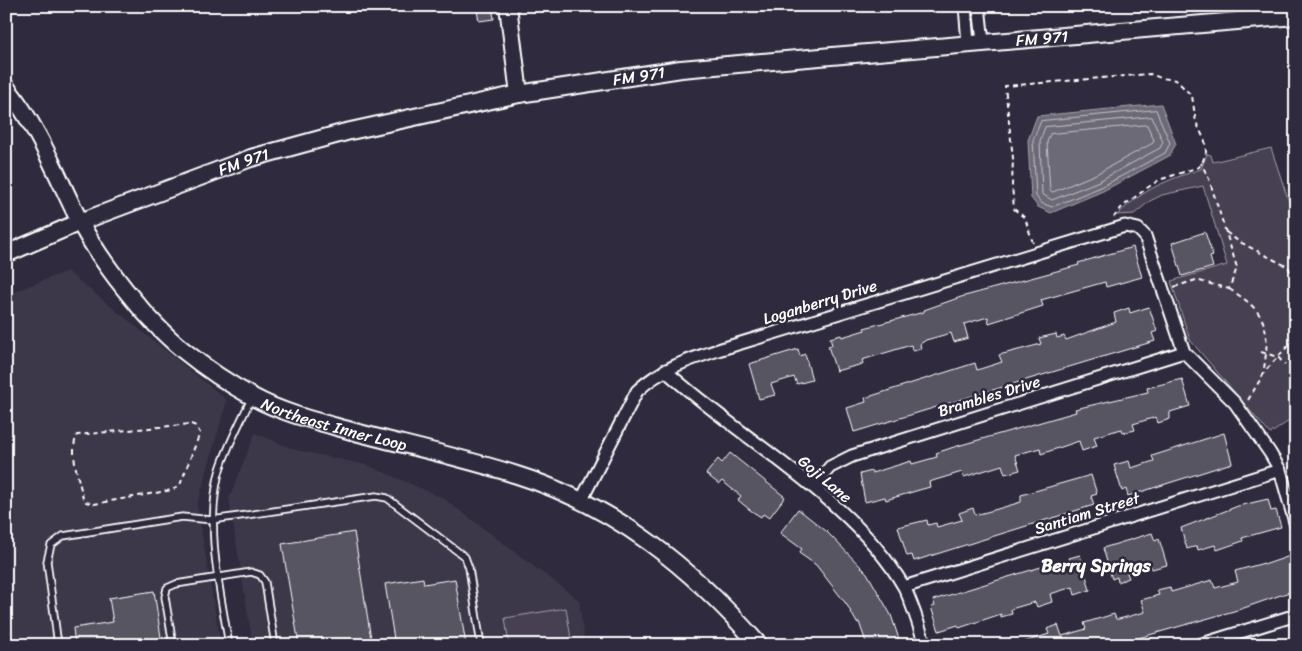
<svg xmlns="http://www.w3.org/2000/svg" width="1302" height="651" viewBox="0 0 1302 651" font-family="Sriracha,sans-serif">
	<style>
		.built { fill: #3c3749 }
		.green { fill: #464152; stroke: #a2a0a8 }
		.water { fill: #6d6a77; stroke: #a7a6ad }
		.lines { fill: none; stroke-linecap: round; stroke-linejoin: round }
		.shore { stroke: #c5c3c9; stroke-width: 1 }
		.building { fill: #595564; stroke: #fff }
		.lane-casing { stroke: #fff; stroke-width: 9 }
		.street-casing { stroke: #fff; stroke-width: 15 }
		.secondary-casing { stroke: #fff; stroke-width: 20 }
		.path { stroke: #fff; stroke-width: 2; stroke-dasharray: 5 4; stroke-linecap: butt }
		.lane { stroke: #2f2a3d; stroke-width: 5.5 }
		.street { stroke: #2f2a3d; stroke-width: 11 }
		.secondary { stroke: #2f2a3d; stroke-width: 16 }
		.labels { text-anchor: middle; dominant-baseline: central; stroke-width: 5; stroke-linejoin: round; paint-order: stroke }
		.street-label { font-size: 16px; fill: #fff; stroke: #2f2a3d }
		.neighbourhood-label { font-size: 18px; font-weight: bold; fill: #fff; stroke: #2f2a3d }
	</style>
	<rect width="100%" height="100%" fill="#2f2a3d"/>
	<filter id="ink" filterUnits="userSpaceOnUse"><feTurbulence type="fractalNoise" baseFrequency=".02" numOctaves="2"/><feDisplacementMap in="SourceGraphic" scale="10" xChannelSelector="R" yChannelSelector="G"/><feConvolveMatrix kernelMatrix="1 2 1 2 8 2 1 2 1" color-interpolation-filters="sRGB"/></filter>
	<g filter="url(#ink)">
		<path class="built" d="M67,271L227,400L197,506L221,645H6V295Z
			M255,433L296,450L367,465L443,498L579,600L585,645H253L229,499Z"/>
		<path class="green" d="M1271,148L1296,223V416L1270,434L1190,340L1171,281L1227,265L1203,186L1162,195L1150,201L1134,214L1117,215C1145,188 1165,181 1201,169L1207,154L1211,155L1213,162Z
			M566,608L572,645H509L505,618Z"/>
		<path class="water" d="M1161,104L1176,144L1169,156L1103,191L1051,213L1038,207L1031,198L1028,140L1037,116Z"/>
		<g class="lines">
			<path class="shore" d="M1156,110L1170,143L1165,153L1101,187L1052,207L1041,203L1036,196L1033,140L1041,121Z
				M1152,117L1163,142L1160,148L1099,181L1052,200L1042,194L1040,141L1045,127Z
				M1147,125L1154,140L1153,143L1096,174L1053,192L1050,191L1047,142L1050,134Z"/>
		</g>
		<path class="building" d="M476,6H492L494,19L479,21Z
			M1205,232L1213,256L1210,257L1213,267L1182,276L1172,243Z
			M1133,247L1142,277L1106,287L1105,282L1041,300L1043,306L1005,318L989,323L988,317L964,324L968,338L954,342L951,333L926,340L920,344L921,349L913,351L911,345L862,360L863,364L836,371L828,346L832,345L830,338L841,335L842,337L865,330L864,328L924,312V310L961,297L1079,265L1078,263Z
			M1149,307L1157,331L1152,333L1155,341L854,432L847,408L866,402L865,398L975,363L977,370L1002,362L999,355L1041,344L1039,338L1056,334L1057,338L1064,336L1066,340L1116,322L1114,313L1129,308L1130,313Z
			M798,349L800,356L805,354L812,380L797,384L794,377L771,384L775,395L759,399L749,364Z
			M1182,379L1190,406L1170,412V419L1158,423L1156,417L1133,424L1135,430L1123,433L1122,429L1118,430L1094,437L1097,446L1082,451L1079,441L1041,454L1040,448L1015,455L1020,470L1005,474L1002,465L964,477L962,472L929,482L930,487L919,490L886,500L885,497L865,502L860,474L872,471V473L911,461L912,464L937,457L936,453L954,447L1076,412L1075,409L1148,392L1147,388Z
			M1224,433L1232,463L1128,496L1126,489L1122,491L1114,465L1129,461L1131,468L1154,461L1152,456Z
			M730,453L785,497L769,518L763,514L761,517L750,510L738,500L741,496L722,481L719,484L706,474L718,459L722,463Z
			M1091,475L1097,494L1091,496L1094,505L914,561L912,555L907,556L898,527L927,520L928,525L936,523L937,527L962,520L959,513L973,508L975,515L994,510L1021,502V495Z
			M1268,499L1271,511L1276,510L1281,527L1242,538L1243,541L1217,550L1215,545L1198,550L1197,546L1187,549L1181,528L1238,506Z
			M798,509L826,531L867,573L891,615L901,645H867L859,622L857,623L847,605L816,565L799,553L802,549L780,533Z
			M354,532L372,645H299L282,544Z
			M1152,533L1155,541L1159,539L1167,565L1152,569L1151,566L1127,573L1129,578L1118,582L1117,577L1112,579L1103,548Z
			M1080,555L1090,590L1075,595L1073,587L1050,594L1052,602L1037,607L1035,602L1011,609L1012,614L1001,617V614L959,628L958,625L939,631L931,607L935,606L933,600L1041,567L1042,569L1070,561L1069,558Z
			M1290,556L1296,573V583L1293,584L1295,590L1241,609L1142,637L1126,642L1127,645H1021V643L1049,634L1047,629L1058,625L1062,636L1086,629L1084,623L1114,614L1116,619H1119L1145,612L1141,600L1159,595L1157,590L1170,587L1171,592L1212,580L1215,588L1238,582L1235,571L1264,563V565Z
			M423,578L424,584L455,579L466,645H395L385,584Z
			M154,591L162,644L75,645L73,628L113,622L109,598Z"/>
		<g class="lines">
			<defs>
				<path id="lane" d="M58,645L47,561L51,545L63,536L182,517L212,520L376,496L387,498L395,504L465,557L469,568L481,645
					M173,645L165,597L167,588L176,584L251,572L260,575L265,582L275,645
					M229,645C220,589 206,533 218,477C223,454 241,421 251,399"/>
				<path id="street" d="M965,6L968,43
					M979,6L983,42
					M665,370C738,438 854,499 904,587C913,605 919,626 925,645
					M813,487L830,467L852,456L1184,352
					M581,501L637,391C660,369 688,360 718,350L1125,226L1138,229L1145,236L1184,352L1235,403L1270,453L1280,470L1296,526
					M904,587L1280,470
					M1199,645L1296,615"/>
				<g id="secondary">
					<path d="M508,6L519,94"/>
					<path id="s1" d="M6,87C39,128 56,174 79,220C100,262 147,321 183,350C204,367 229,384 253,397C284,414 320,422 355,432C409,446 464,458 517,475C616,506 692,568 759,645"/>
					<path id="s2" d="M6,254L80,222L251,158L346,132L519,94L681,69L1296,16"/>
				</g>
			</defs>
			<use href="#lane" class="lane-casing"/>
			<use href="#street" class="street-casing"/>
			<use href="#secondary" class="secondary-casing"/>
			<path class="path" d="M1226,232L1238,241L1288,267L1296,278
				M1033,243L1025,218L1014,209L1012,185L1013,158L1005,86L1150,74L1161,78L1176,80L1192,96L1196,122L1205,141L1206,152L1203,161L1199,167L1159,180L1147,188L1122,207L1114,217
				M1174,287L1196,280L1229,289L1237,268L1235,261L1209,179L1201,163
				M1229,289C1270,313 1270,331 1263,375
				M1261,352L1278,357L1285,365
				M1248,400L1266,370L1296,337
				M191,424L196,426L200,433L180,485L172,490L94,504L86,502L83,498C79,479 69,453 77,435Z"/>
			<use href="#lane" class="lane"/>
			<use href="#street" class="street"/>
			<use href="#secondary" class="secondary"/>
		</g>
	</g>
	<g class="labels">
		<g class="street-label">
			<text stroke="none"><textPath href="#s2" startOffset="1065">FM 971</textPath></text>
			<text stroke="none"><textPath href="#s2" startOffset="660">FM 971</textPath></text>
			<text stroke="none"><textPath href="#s2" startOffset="255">FM 971</textPath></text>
			<text transform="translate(820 302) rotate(-17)">Loganberry Drive</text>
			<text transform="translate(989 396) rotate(-17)">Brambles Drive</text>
			<text stroke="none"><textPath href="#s1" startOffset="490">Northeast Inner Loop</textPath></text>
			<text transform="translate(825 479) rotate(40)">Goji Lane</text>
			<text transform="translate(1087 513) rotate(-17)">Santiam Street</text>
		</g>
		<g class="neighbourhood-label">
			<text x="1096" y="566">Berry Springs</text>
		</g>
	</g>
	<rect width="1302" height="651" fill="none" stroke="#2f2a3d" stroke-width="25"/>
	<rect x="12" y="12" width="1277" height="626" fill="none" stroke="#fff" stroke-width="2" filter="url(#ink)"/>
</svg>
